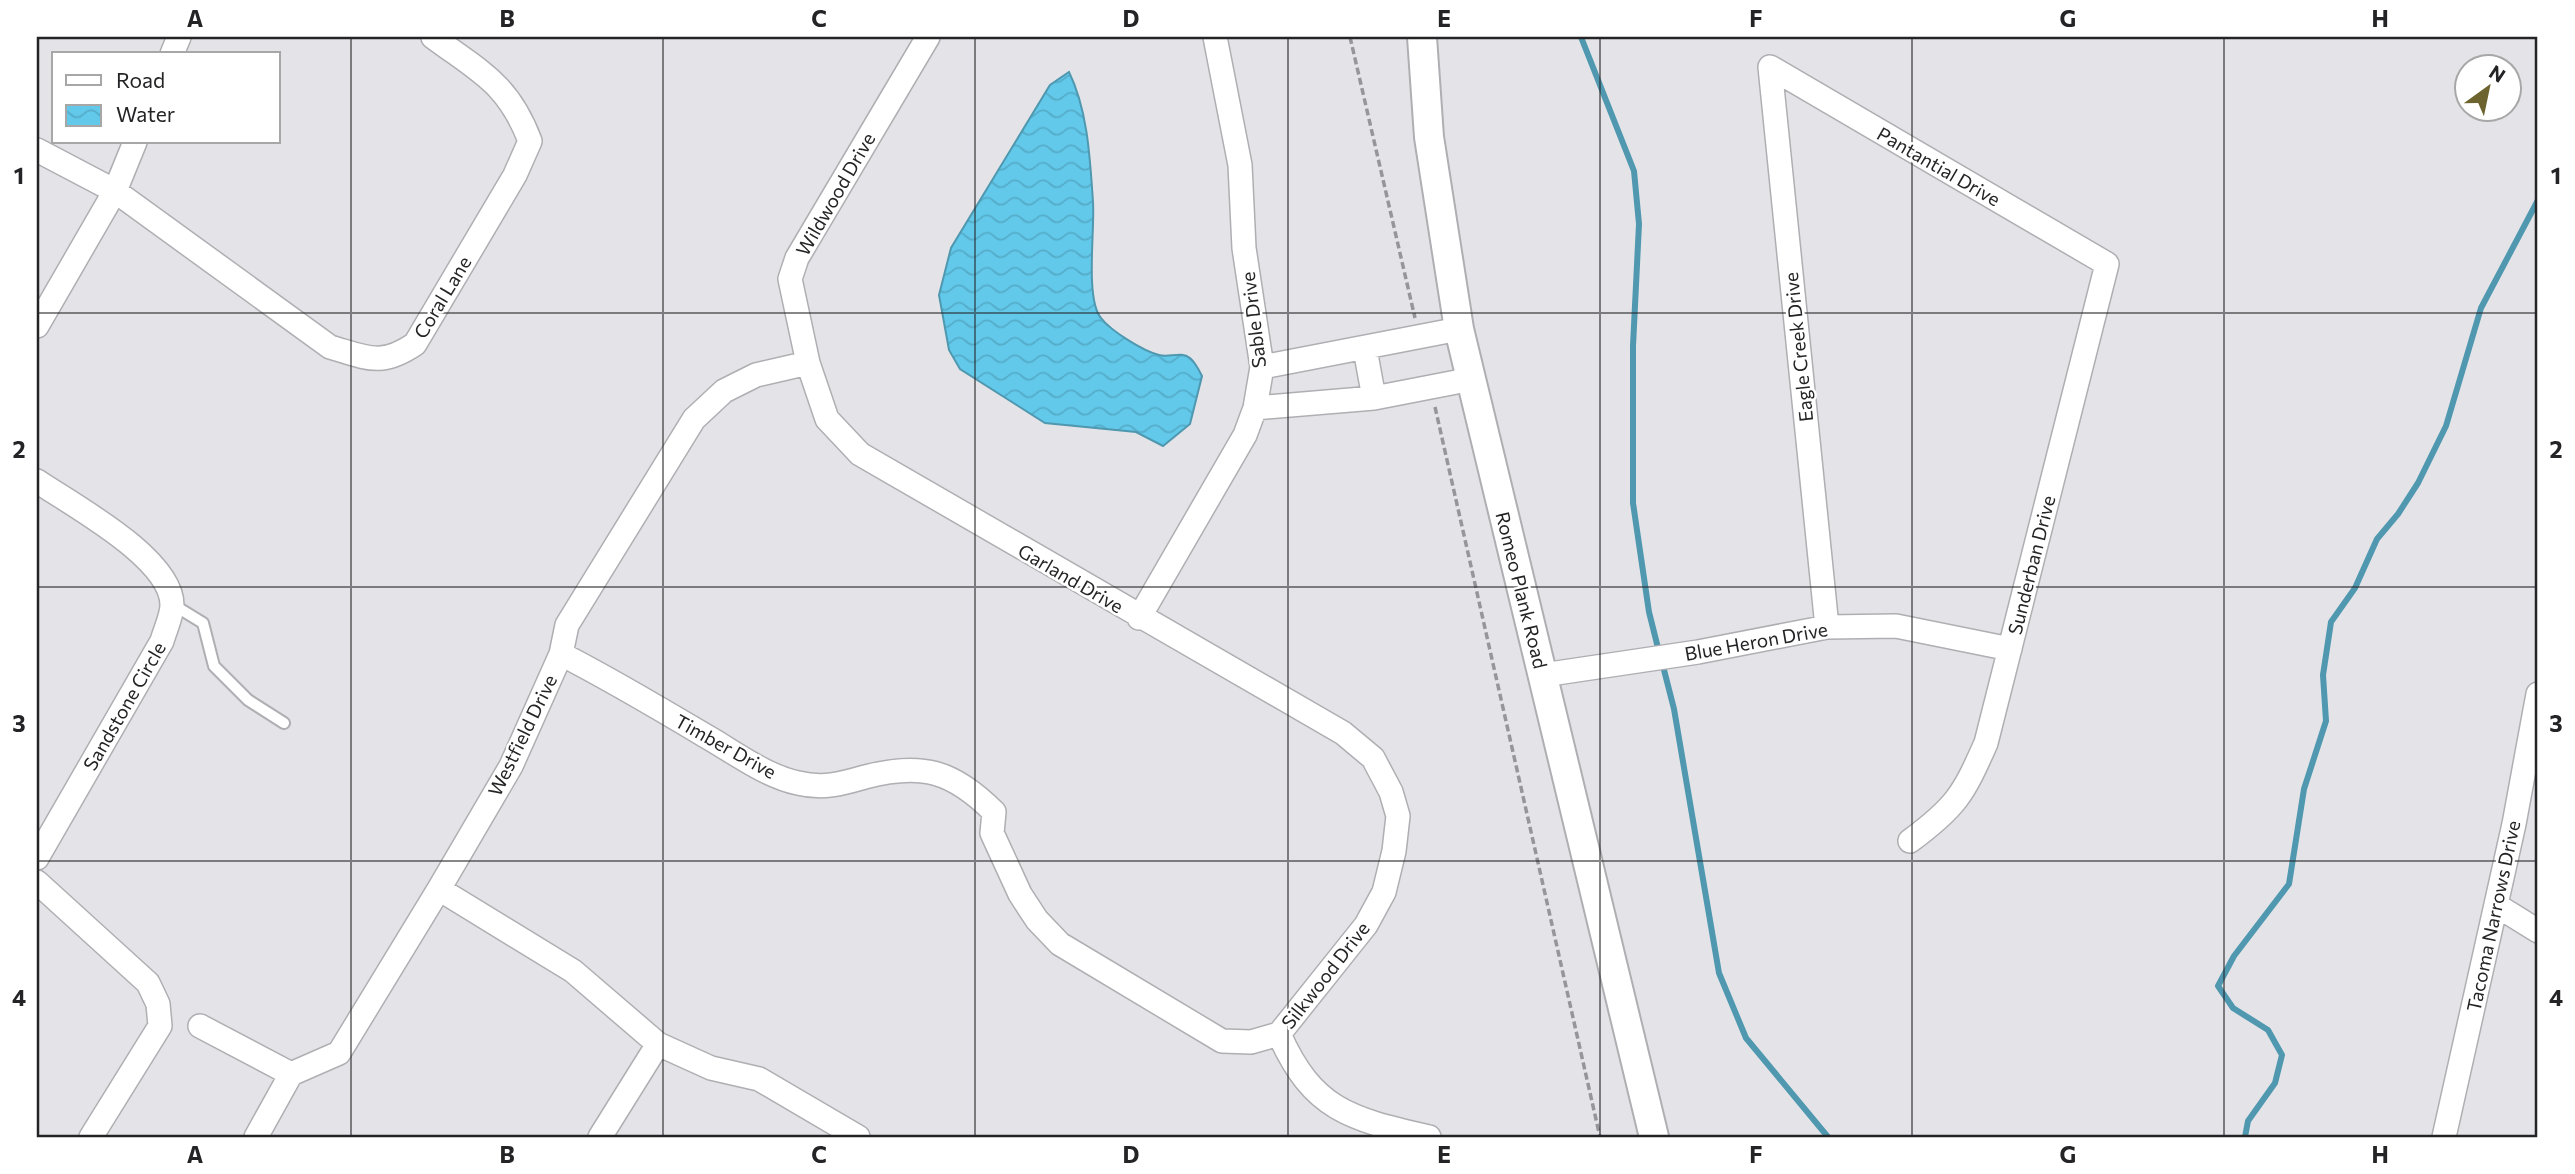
<svg xmlns="http://www.w3.org/2000/svg" width="2575" height="1174" viewBox="0 0 2575 1174" font-family="Commissioner,sans-serif">
	<style>
		.water { fill: url(#water-waves); stroke: #4f98af; stroke-width: 2 }
		.lines { fill: none; stroke-linecap: round; stroke-linejoin: round }
		.stream { stroke: #4f98af; stroke-width: 6 }
		.service-casing { stroke: #afafb3; stroke-width: 14 }
		.minor-casing { stroke: #afafb3; stroke-width: 26 }
		.tertiary-casing { stroke: #afafb3; stroke-width: 32 }
		.path { stroke: #96969a; stroke-width: 3.5; stroke-dasharray: 7 3.5; stroke-linecap: butt }
		.service { stroke: #fff; stroke-width: 10 }
		.minor { stroke: #fff; stroke-width: 23 }
		.tertiary { stroke: #fff; stroke-width: 28 }
		.grid { fill: none; stroke: #242426; stroke-width: 2; stroke-opacity: 0.55 }
		.labels { text-anchor: middle; dominant-baseline: central; stroke-width: 5; stroke-linejoin: round; paint-order: stroke }
		.street-label { font-size: 19px; fill: #242426; stroke: #fff }
		.neatline { fill: none; stroke: #242426; stroke-width: 2.5 }
		.grid-label { font-size: 23px; text-anchor: middle; font-weight: bold; fill: #242426 }
	</style>
	<defs>
		<pattern id="water-waves" width="16" height="10" patternUnits="userSpaceOnUse" patternTransform="scale(1.75)"><rect width="16" height="10" fill="#62c9ea"/><path d="M0 5q4-4 8 0t8 0" fill="none" stroke="#55acc9"/></pattern>
	</defs>
	<rect width="100%" height="100%" fill="#e4e4e8"/>
	<path class="water" d="M1069,72C1088,111 1090,159 1093,202C1095,229 1085,299 1101,318C1111,331 1143,351 1159,355C1169,358 1181,351 1190,358C1195,362 1199,370 1202,376L1190,424L1163,446L1136,432L1045,423L960,369L949,350L939,295L951,248L1050,85Z"/>
	<g class="lines">
		<path class="stream" d="M1581,37L1634,171L1639,224L1633,346V503L1649,612L1659,652
			M1662,662L1674,709L1719,973L1746,1038L1828,1137
			M2245,1137L2248,1121L2275,1083L2282,1055L2268,1030L2233,1008L2218,986L2234,956L2289,884L2304,789L2326,721L2323,675L2331,622L2355,588L2377,539L2398,514L2418,483L2446,426L2481,308L2538,200"/>
		<defs>
			<path id="service" d="M172,604L203,623L214,666L248,700L284,723"/>
			<path id="minor" d="M172,54L179,37
				M1770,67L2107,264L1986,743C1963,795 1956,807 1910,841
				M1770,67L1827,627
				M37,150L115,191L330,347C368,358 381,367 415,344L515,175L530,141C508,83 480,72 433,37
				M37,326L115,191L135,142
				M1365,349L1374,398
				M1262,367L1459,329
				M1255,408L1374,398L1472,379
				M37,481C72,505 172,558 172,605C172,616 165,630 162,641L37,858
				M1139,618L1245,435L1255,408L1262,367L1244,248L1240,165L1215,37
				M561,654C610,679 657,707 704,735C734,752 765,776 798,783C823,789 841,784 865,777C922,762 953,771 994,812L992,833L1020,894L1037,920L1060,944L1222,1041L1251,1042L1279,1034L1366,925L1384,892L1394,851L1398,816L1391,792L1373,758L1343,733L860,454L827,419L808,363L790,279L797,258L928,37
				M1543,675L1698,652L1827,627L1896,626L2010,649
				M37,882L148,983L158,1004L160,1026L91,1137
				M439,889L573,971L658,1044L711,1068L759,1079L858,1137
				M2496,905L2538,931
				M200,1026L291,1074
				M1279,1034C1313,1111 1351,1119 1429,1137
				M256,1137L291,1074L339,1053L439,889L511,766L561,654L567,625L694,419L724,391L756,375L808,363
				M600,1137L658,1044
				M2444,1137L2514,824L2538,694"/>
			<path id="tertiary" d="M1422,37L1429,137L1459,329L1654,1137"/>
		</defs>
		<use href="#service" class="service-casing"/>
		<use href="#minor" class="minor-casing"/>
		<use href="#tertiary" class="tertiary-casing"/>
		<path class="path" d="M1350,37L1415,318
			M1435,407L1600,1137"/>
		<use href="#service" class="service"/>
		<use href="#minor" class="minor"/>
		<use href="#tertiary" class="tertiary"/>
	</g>
	<path class="grid" d="M351,37V1137M663,37V1137M975,37V1137M1288,37V1137M1600,37V1137M1912,37V1137M2224,37V1137M37,313H2538M37,587H2538M37,861H2538"/>
	<g class="labels">
		<g class="street-label">
			<text transform="translate(1939 166) rotate(30)">Pantantial Drive</text>
			<text transform="translate(835 194) rotate(-60)">Wildwood Drive</text>
			<text transform="translate(442 297) rotate(-59)">Coral Lane</text>
			<text transform="translate(1253 320) rotate(-97)">Sable Drive</text>
			<text transform="translate(1798 347) rotate(-96)">Eagle Creek Drive</text>
			<text transform="translate(2031 565) rotate(-76)">Sunderban Drive</text>
			<text transform="translate(1071 578) rotate(30)">Garland Drive</text>
			<text transform="translate(1522 590) rotate(76)">Romeo Plank Road</text>
			<text transform="translate(1756 641) rotate(-10)">Blue Heron Drive</text>
			<text transform="translate(124 706) rotate(-60)">Sandstone Circle</text>
			<text transform="translate(522 735) rotate(-64)">Westfield Drive</text>
			<text transform="translate(726 746) rotate(29)">Timber Drive</text>
			<text transform="translate(2493 916) rotate(-78)">Tacoma Narrows Drive</text>
			<text transform="translate(1325 975) rotate(-52)">Silkwood Drive</text>
		</g>
	</g>
	<rect width="2575" height="1174" fill="none" stroke="#ffffff" stroke-width="77"/>
	<rect x="52" y="52" width="228" height="91" fill="#ffffff" stroke="#a7a7a8" stroke-width="2"/>
	<rect x="66" y="75" width="35" height="10" fill="#ffffff" stroke="#a7a7a8" stroke-width="2"/>
	<text x="116" y="88" font-size="21" fill="#242426">Road</text>
	<rect x="66" y="105" width="35" height="21" fill="url(#water-waves)" stroke="#a7a7a8" stroke-width="2"/>
	<text x="116" y="122" font-size="21" fill="#242426">Water</text>
	<g transform="translate(2488 88) rotate(33)"><circle r="33" fill="#ffffff" stroke="#a7a7a8" stroke-width="2"/>
	<path d="M0-5L12 26L0 18L-12 26Z" fill="#6d632f"/>
	<text y="-10" font-size="19" font-weight="bold" text-anchor="middle" fill="#242426">N</text>
	</g>
	<rect x="38" y="38" width="2498" height="1098" class="neatline"/>
	<g class="grid-label">
		<text x="195" y="27">A</text>
		<text x="507" y="27">B</text>
		<text x="819" y="27">C</text>
		<text x="1131" y="27">D</text>
		<text x="1444" y="27">E</text>
		<text x="1756" y="27">F</text>
		<text x="2068" y="27">G</text>
		<text x="2380" y="27">H</text>
		<text x="19" y="184">1</text>
		<text x="2556" y="184">1</text>
		<text x="19" y="458">2</text>
		<text x="2556" y="458">2</text>
		<text x="19" y="732">3</text>
		<text x="2556" y="732">3</text>
		<text x="19" y="1006">4</text>
		<text x="2556" y="1006">4</text>
		<text x="195" y="1163">A</text>
		<text x="507" y="1163">B</text>
		<text x="819" y="1163">C</text>
		<text x="1131" y="1163">D</text>
		<text x="1444" y="1163">E</text>
		<text x="1756" y="1163">F</text>
		<text x="2068" y="1163">G</text>
		<text x="2380" y="1163">H</text>
	</g>
</svg>
